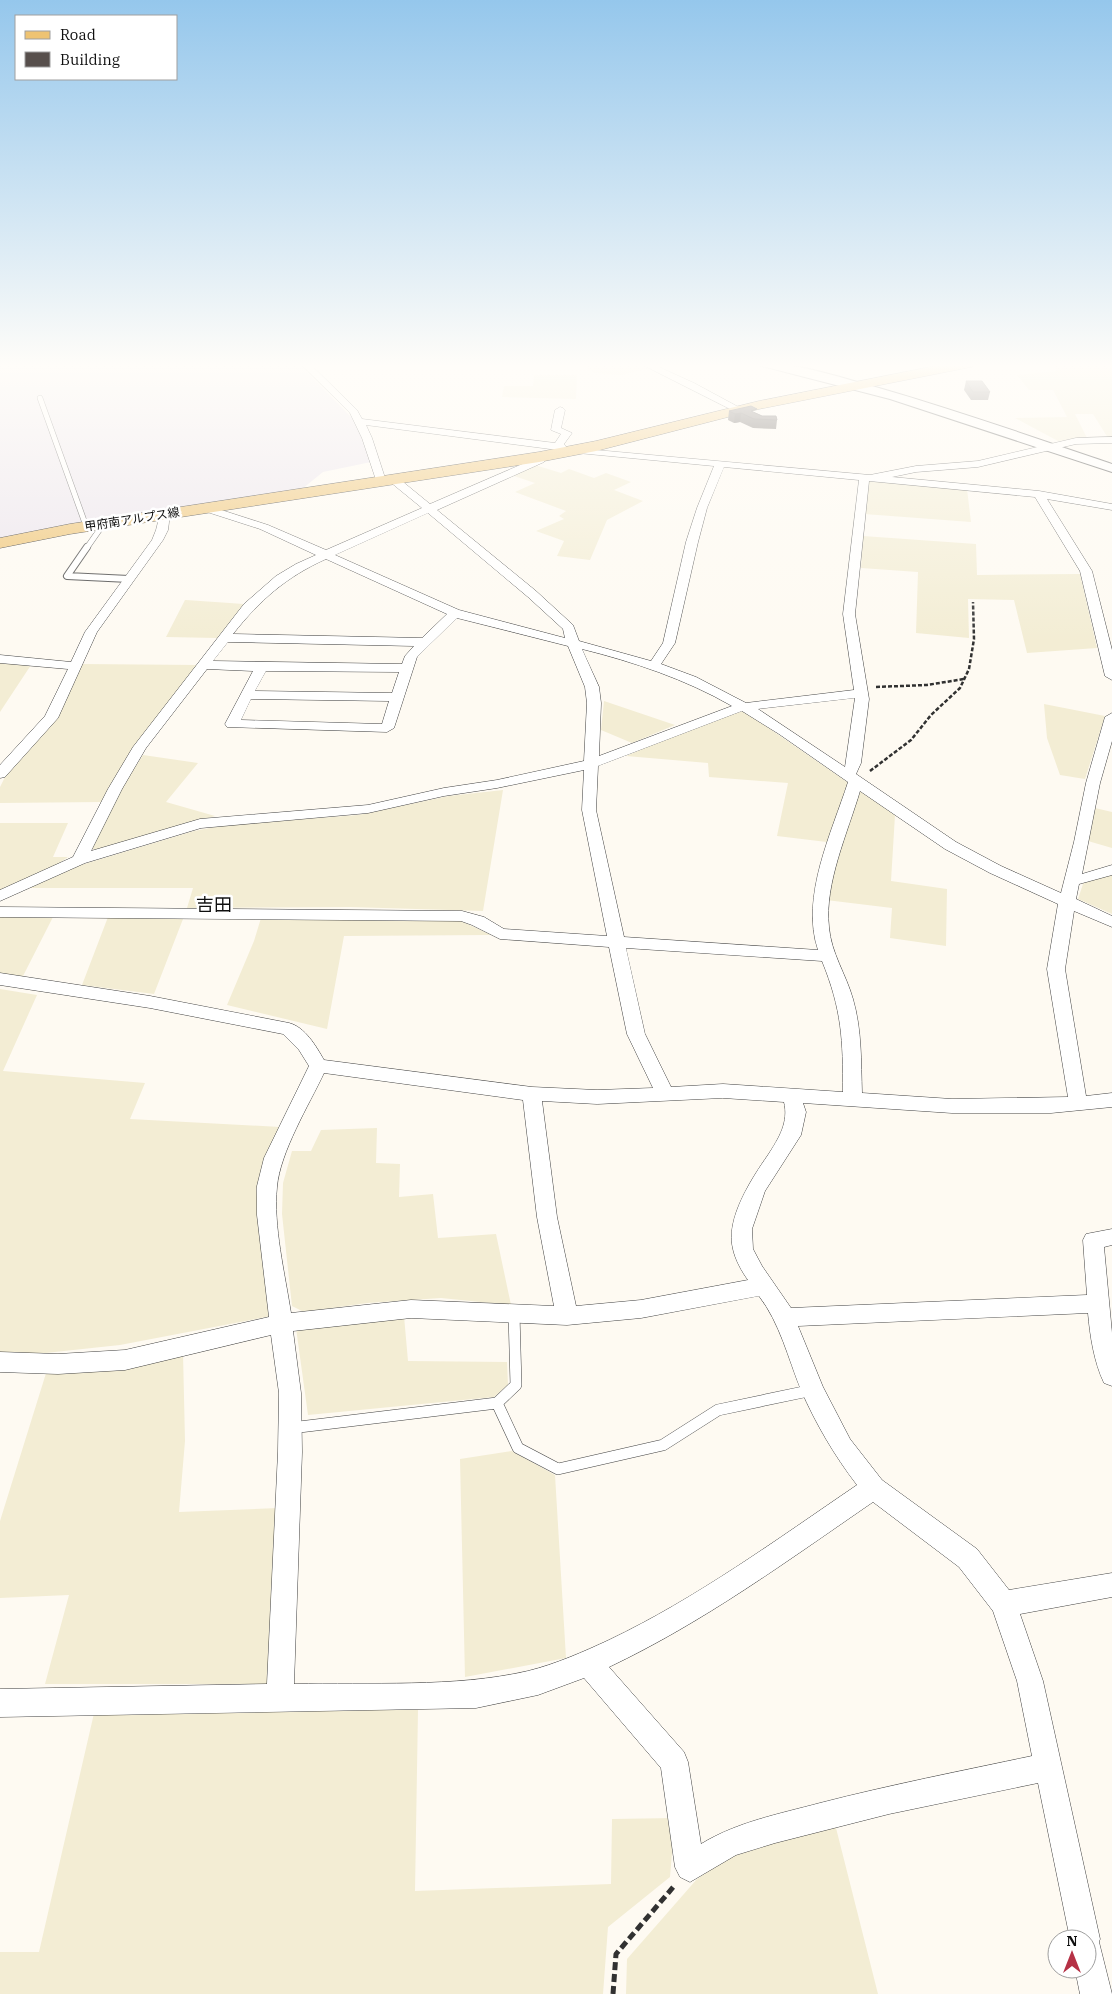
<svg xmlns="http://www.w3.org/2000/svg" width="1112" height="1994" viewBox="0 0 1112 1994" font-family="'IBM Plex Serif','Noto Sans JP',serif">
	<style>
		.industrial { fill: #ebe4ed }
		.farmland { fill: #f3edd4 }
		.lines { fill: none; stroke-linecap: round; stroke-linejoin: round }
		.service-far2-casing { stroke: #424242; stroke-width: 6 }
		.service-far1-casing { stroke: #424242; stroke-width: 8 }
		.service-casing { stroke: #424242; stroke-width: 12 }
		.minor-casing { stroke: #424242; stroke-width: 1 }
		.tertiary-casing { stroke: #424242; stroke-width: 2 }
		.primary-casing { stroke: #202020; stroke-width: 1 }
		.path-far1 { stroke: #313131; stroke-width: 2.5; stroke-dasharray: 4 2; stroke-linecap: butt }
		.path { stroke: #313131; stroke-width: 5; stroke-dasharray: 8 4; stroke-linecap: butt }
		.service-far2 { stroke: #fff; stroke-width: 5 }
		.service-far1 { stroke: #fff; stroke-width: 6 }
		.service { stroke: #fff; stroke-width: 11 }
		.minor { fill: #fff; fill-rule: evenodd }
		.tertiary { fill: #fff; fill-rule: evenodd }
		.primary { fill: #eec372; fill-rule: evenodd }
		.wall { fill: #4b4441 }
		.shaded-wall { fill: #3d3735 }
		.building { fill: #574f4c; stroke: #3d3735 }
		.labels { text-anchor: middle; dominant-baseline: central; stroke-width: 5; stroke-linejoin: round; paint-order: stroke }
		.far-street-label { font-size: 12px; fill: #0f0f0f; stroke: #fff }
		.quarter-label { font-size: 18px; fill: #0f0f0f; stroke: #fff }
	</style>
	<rect width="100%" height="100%" fill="#fefaf2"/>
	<path class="industrial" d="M0,363H298L355,421L371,462L323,472L302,489L0,538Z"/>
	<path class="farmland" d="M586,363H638L650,368L622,375L594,373L580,364Z
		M1052,363H1112V438H1108L1093,414H1075L1087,438L1058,441L1015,418L1067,417L1053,390H1029L1017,375L1057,371Z
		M534,375H577L576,399L502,397L504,386H533Z
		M535,465L561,473L569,469L594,478L606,473L631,482L614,490L643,501L607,520L590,560L557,556L564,541L536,531L564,519L559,516L566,511L515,492L535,483L511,475Z
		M868,481L967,489L971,522L864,514Z
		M863,536L976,544L977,575L1080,574L1097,648L1027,653L1014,600L968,599L969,638L916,633L918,572L861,568Z
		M185,600H186L244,604L217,638L166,637Z
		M0,663L31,665L0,712Z
		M80,664L199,665L102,802L0,803V787L7,773L59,716Z
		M604,701L675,725L632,743L601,730Z
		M1044,704L1105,716L1085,779L1060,775L1047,738Z
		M744,711L850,784L835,843L777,836L788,783L709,777L708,763L626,756L710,720Z
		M143,755L198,763L166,802L215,816L101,850L92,849L116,796Z
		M857,789L895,815L891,881L947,889L946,946L890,938L892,908L826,900Z
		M503,790L483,911L350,907L187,908L193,888H29L81,865L194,831L227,825L358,815L449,796Z
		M1095,808L1112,812V848L1088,841Z
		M0,823H68L53,857H68L52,868L0,890Z
		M1112,874V914L1078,899L1084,881Z
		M0,917H53L22,978L0,975Z
		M108,917L183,919L154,994L82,985Z
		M261,918L459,920L491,935L344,936L327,1029L227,1005L254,941Z
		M0,989L37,995L3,1071L145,1083L130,1119L280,1127L256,1189L271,1316L120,1345L36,1354L0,1353Z
		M377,1128L376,1163L400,1164L399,1197L433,1194L438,1238L496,1234L511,1305L441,1298L367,1303L304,1312L292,1306L282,1214L283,1183L292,1151H311L321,1130Z
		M404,1316L408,1361L507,1362L508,1385L494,1397L308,1415L296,1328Z
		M183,1353L185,1441L179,1512L278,1508L269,1684H45L69,1595L0,1598V1521L47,1370Z
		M512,1451L555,1475L566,1658L465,1677L460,1459Z
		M95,1709L418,1710L415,1891L611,1884L612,1819L675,1818L670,1877L608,1927L603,1994H0V1952H39Z
		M835,1824L878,1994H626L627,1959L697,1879L737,1852Z"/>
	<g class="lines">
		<defs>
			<path id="service-far2" d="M40,398L86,526
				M86,549L100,529L98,525"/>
			<path id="service-far1" d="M87,547L67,576L129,579"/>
			<path id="service" d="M497,1403L518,1448L558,1469L663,1445L718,1410L813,1390
				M291,1428L497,1403L516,1385L514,1314"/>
			<path id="minor" d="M300,363H309L357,410L362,419L555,443L561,434L551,430L555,410L560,407L563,408L565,410L561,428L572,433L564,444L570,452L565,455L558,450L366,425L372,438L386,481L381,484L377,483L362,438L350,413Z
				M639,363H650L694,383L744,410L739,413L736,412Z
				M1112,437V443L1076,444L978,467L916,472L892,477L1039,491L1112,504V510L1047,499L1092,571L1112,650V680L1105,676L1080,571L1035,497L869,481L855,614L869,699L861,763L856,774L956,842L1001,866L1061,893L1074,842L1086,783L1105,717L1112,713V741L1100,783L1082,874L1112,865V875L1079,884L1076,899L1112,916V927L1074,911L1065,969L1086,1096L1112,1093V1107L1051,1113H952L803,1103L806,1112L801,1135L765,1191L752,1229L753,1249L762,1266L791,1308L1087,1295L1083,1240L1086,1234L1112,1229V1245L1104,1247L1112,1333V1386L1104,1383C1094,1362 1090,1336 1088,1313L798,1326L823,1387L850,1439L882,1480L977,1549L1009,1590L1112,1573V1597L1020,1614L1043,1681L1100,1939L1099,1942L1112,1994H1080L1075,1969H1087V1939H1070L1038,1783L889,1814L775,1843L736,1855L690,1882L680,1877L675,1867L661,1768L584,1678L538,1695L476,1708L0,1717V1689L267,1684L278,1452L279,1393L271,1335L125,1370L58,1374L0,1372V1352L58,1354L125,1350L269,1317L257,1215V1186L264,1158L309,1066L299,1050L283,1034L150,1008L0,985V973L150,996L289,1023C305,1027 316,1046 324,1060L532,1087L597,1090L653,1088L627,1034L609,947L500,939L472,925L461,921L0,917V907L462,911L484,917L504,929L607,936L582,810L584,770L497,788L444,796L368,813L201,828L85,863L0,901V890L73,857L108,789L133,747L244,604L276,576L296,564L316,555L260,529L201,510L200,508L201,506H209L268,525L326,550L422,508L389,481L388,479L389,477H397L430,504L534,459L535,455H543L545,460L544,462L437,510L536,591L573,625L579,641L651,661L663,643L686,542L697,508L714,466L578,453L573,450L574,448L870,475L916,466L978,461L1076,438ZM724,467L859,480L843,614L854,690L746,703L696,677L661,664L675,643L698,542L707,508ZM428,513L528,597L563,629L565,638L459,610L335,555ZM326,559L447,614L422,638L233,634C260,600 286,577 326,559ZM457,618L568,646L585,687L587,703L584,761L497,780L444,788L368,805L200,819L91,851L122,789L146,748L207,669L253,671L225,724L227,727L387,732L394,728L417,657ZM228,642L414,646L405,656L402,664L213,661ZM582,649C634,662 685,679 732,706L599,756L601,703L599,687ZM266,671L399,672L392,693L255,691ZM855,698L845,767L758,709ZM251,699L389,701L382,724L241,720ZM742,711L779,734L848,782C832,832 800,897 818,950L624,937L596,810L598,766ZM860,791L945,849L990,873L1058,904L1047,969L1068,1097L952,1099L862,1093C861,1062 862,1030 853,999C846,974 831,953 829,927C824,884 848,832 860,791ZM626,948L822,961C842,1010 843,1040 843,1092L723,1084L671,1087L645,1034ZM324,1073L523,1100L537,1217L554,1306L411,1300L291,1313C285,1274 273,1225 277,1187C280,1152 309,1105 324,1073ZM723,1098L784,1102C789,1122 779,1138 768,1155C752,1178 725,1219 733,1249C735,1259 742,1272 748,1280L641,1300L576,1306L557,1217L542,1101L597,1104ZM759,1296C780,1323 788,1358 801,1390C816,1424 834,1455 857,1485C776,1540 697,1598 609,1640C583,1652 556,1664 528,1671C454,1688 370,1682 294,1684L302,1452L301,1393L293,1331L411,1318L567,1325L641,1318ZM873,1502L959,1567L993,1611L1017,1681L1032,1756C961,1771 890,1785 820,1803C779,1814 737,1822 701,1844L688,1762L684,1752L609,1667C704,1622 787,1561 873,1502Z
				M165,511L170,514L168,530L163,540L97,632L58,718L5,777L0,778V765L45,716L68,669L0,663V655L71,662L85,632L152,540L156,530L160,514Z"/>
			<path id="tertiary" d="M756,363C795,362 835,376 872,386C953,409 1032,437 1112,464V472L890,399L758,365Z"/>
			<path id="primary" d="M950,363H978L971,367L759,409L596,451L539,462L70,534L0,548V538L70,524L539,452L596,441L759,401Z"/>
		</defs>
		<use href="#service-far2" class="service-far2-casing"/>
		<use href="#service-far1" class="service-far1-casing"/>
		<use href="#service" class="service-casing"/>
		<use href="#minor" class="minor-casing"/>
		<use href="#tertiary" class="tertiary-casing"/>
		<use href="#primary" class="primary-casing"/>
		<path class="path-far1" d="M876,687L927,685L964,679
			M870,771L911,740L931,715L960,688L969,669L974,639L973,602"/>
		<path class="path" d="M613,1994L616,1954L675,1885"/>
		<use href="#service-far2" class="service-far2"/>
		<use href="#service-far1" class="service-far1"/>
		<use href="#service" class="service"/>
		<use href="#minor" class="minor"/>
		<use href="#tertiary" class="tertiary"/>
		<use href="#primary" class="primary"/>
	</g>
	<path class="wall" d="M966,381L990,392L988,400H971L964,390Z
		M729,411L756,413L762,416L777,420L776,429L753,428L740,422L734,423L728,420Z"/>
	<path class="shaded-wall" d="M741,413L740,422L734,423L735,414Z"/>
	<path class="building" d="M966,381H982L990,392H973Z
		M751,406L757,409L751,411L762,416H776L777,420L754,419L741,413L735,414L729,411Z"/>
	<linearGradient id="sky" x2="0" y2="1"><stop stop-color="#95c7ec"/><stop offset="0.57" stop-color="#fffdf9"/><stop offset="1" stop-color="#fffdf9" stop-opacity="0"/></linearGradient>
	<rect width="1112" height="642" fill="url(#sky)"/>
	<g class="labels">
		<g class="far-street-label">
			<text transform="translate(132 519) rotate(-9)">甲府南アルプス線</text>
		</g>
		<g class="quarter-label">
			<text x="214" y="904">吉田</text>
		</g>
	</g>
	<rect x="15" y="15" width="162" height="65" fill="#ffffff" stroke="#9f9f9f"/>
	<rect x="25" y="31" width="25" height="8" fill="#eec372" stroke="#9f9f9f"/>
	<text x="60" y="40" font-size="15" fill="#0f0f0f">Road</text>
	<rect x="25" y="52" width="25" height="15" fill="#574f4c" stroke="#9f9f9f"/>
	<text x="60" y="65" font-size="15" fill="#0f0f0f">Building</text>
	<g transform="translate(1072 1954)"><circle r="24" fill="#ffffff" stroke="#9f9f9f"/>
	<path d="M0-4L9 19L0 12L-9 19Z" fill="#b53145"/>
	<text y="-8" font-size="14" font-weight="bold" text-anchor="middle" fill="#0f0f0f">N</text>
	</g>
</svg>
